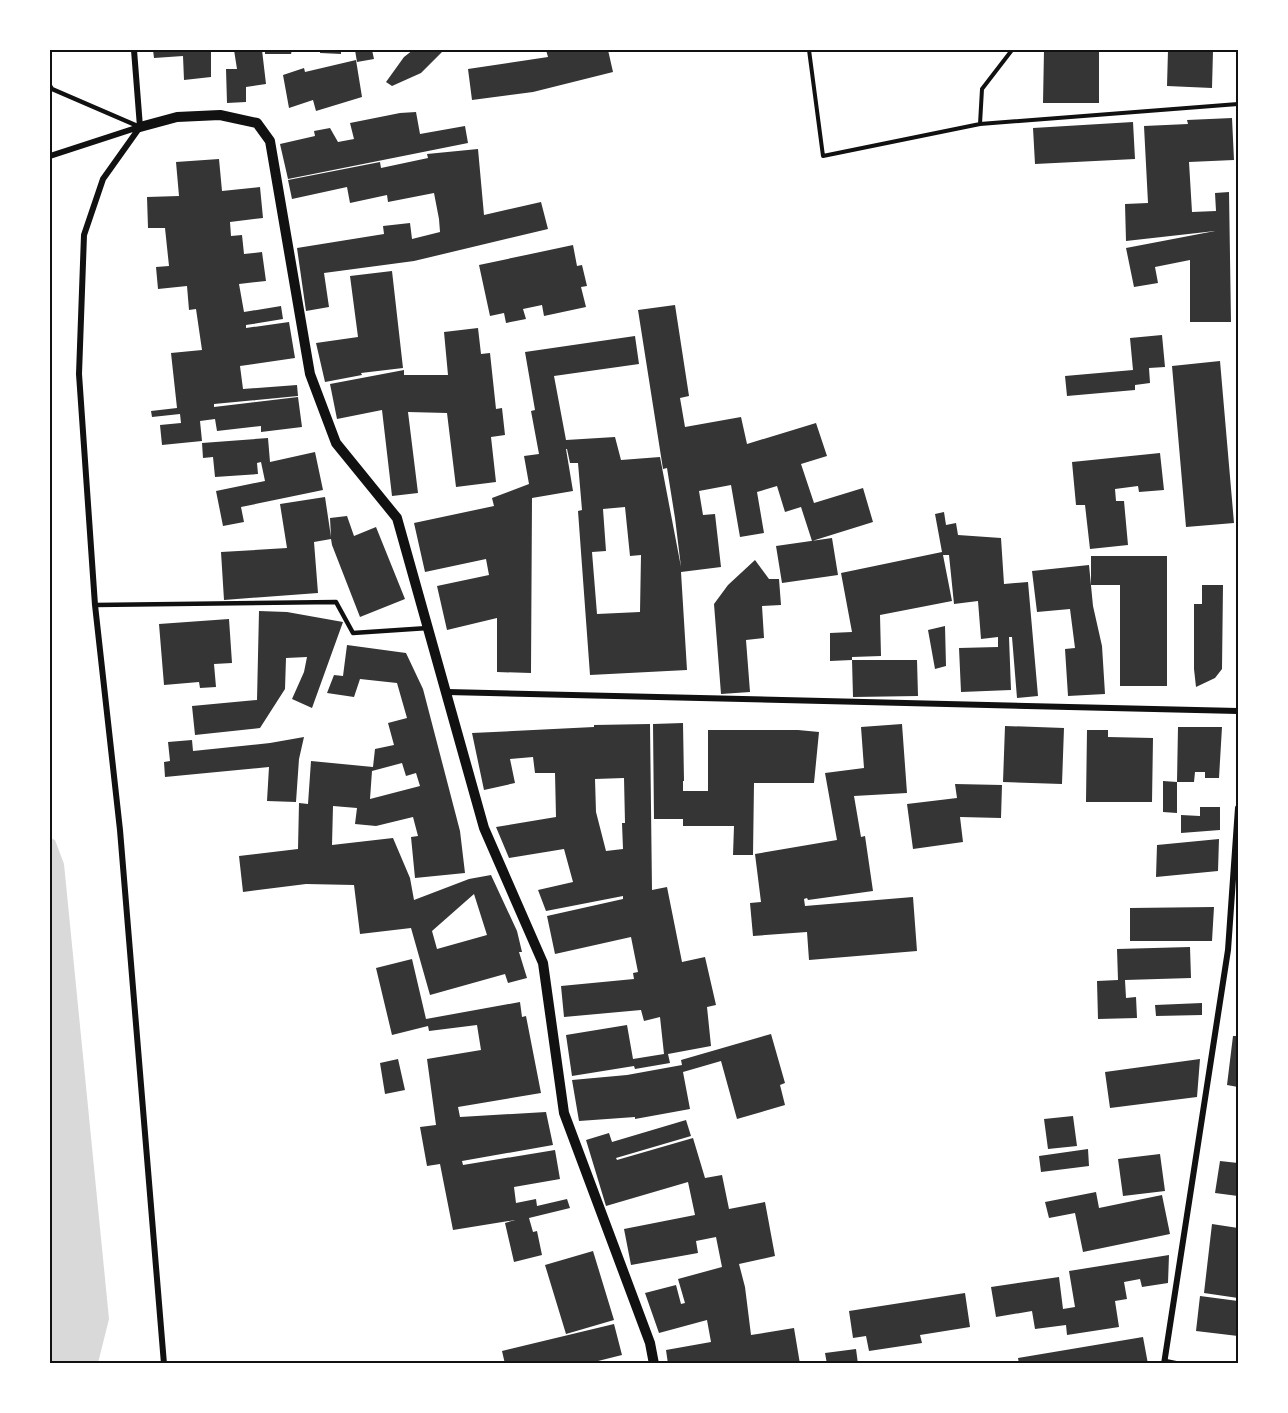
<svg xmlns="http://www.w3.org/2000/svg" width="1288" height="1413" viewBox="0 0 1288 1413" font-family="'Public Sans',sans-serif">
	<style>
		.water { fill: #d9d9d9 }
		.building { fill: #353535; fill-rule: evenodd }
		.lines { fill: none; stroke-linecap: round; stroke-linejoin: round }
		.path { stroke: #111; stroke-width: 4 }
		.service { stroke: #111; stroke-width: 4.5 }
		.minor { stroke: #111; stroke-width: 6 }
		.tertiary { stroke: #111; stroke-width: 10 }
		.neatline { fill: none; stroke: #111; stroke-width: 2 }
	</style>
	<rect width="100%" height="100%" fill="#fff"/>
	<path class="water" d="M50,838L55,840L64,864L109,1319L98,1363H50Z"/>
	<path class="building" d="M153,50H211V77L184,80L183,56L154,58Z
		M234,50H262L266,84L246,87V102L227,103L226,69H237Z
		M265,50H292L291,54H265Z
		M320,50H341V54L320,53Z
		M355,50H372L374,59L357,62Z
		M413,50H444L421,73L392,86L386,82L404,57Z
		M546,50H608L613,72L533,92L472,100L468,69L548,57Z
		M1044,50H1099V103H1043Z
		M1168,50L1213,51L1212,88L1167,86Z
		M356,60L362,97L316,111L313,100L289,108L283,75L304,68L305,72Z
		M416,112L420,134L465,126L468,143L288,179L280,144L315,136L314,131L330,128L338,142L354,139L350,123L400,113Z
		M1232,118L1234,160L1189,162L1192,212L1216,211L1215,193L1229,192L1231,322H1190V260L1155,267L1158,283L1134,287L1126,248L1215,231L1126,241L1125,204L1148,203L1144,126L1188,124L1187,120Z
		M1133,122L1135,159L1035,164L1033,128Z
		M478,149L484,215L541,202L548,229L414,261L324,273L329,307L306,311L297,248L384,234L383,226L410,223L412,239L440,232L439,219L434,193L388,202L387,195L350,203L347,187L292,199L288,180L380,162L381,168L428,158L427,154Z
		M219,159L222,191L260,187L263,218L230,222L231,236L242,235L244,254L262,252L266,281L239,284L244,312L281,306L283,319L246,325V328L289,322L295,358L240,366L243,389L297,385L298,396L214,404V407L298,397L302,427L261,432V426L217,431L215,419L200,421L202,441L162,445L160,425L181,423L180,414L152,417L151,411L177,408L171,353L202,350L196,309L189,310L187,286L158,289L156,267L169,266L165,228H148L147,197L179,196L176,162Z
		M573,245L577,266L582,265L587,286L581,287L586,307L544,316L542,305L523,309L526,319L506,323L504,313L490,316L479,265Z
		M392,271L403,368L361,373L362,375L325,382L316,343L358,337L350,276Z
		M675,305L689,396L680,398L685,427L741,417L747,444L816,423L827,456L801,464L814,503L863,488L873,522L812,541L801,507L785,512L777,486L757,492L764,533L740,537L731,485L699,491L703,515L715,514L721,567L681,572L687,670L590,675L578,511L582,510L578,463H570L567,449H566L573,491L532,498L531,673L497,672V618L447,630L437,586L489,575L486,559L425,572L414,523L494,506L492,498L529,484L524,456L539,454L531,411L535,410L525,352L635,336L639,364L554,376L566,440L615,437L621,460L660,457L681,567L675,518L667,468L663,469L638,310ZM625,507L630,556L641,555L640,612L597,614L592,552L606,551L603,509Z
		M478,328L481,354L490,353L496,409L502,408L505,435L491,437L496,482L456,487L447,413L408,412L418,493L392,496L382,410L337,419L330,384L404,370V375H448L444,332Z
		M1162,335L1165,367L1149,368L1150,383L1135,385V390L1067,396L1065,376L1133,370L1130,338Z
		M1220,361L1234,523L1186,527L1172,366Z
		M268,438L270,462L315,452L323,490L241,507L244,522L223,526L216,491L265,481L261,462L257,463L258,474L215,477L213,457L203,458L202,443Z
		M1160,453L1164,490L1139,492L1138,486L1115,489L1116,501H1124L1128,545L1090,549L1085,505H1076L1072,462Z
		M325,497L331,537L330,518L347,516L354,536L376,527L405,599L360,617L332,545L331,539L314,542L318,593L224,600L221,552L287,548L280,504Z
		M944,512L946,525L956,523L958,535L1001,538L1004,584L1028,582L1038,696L1017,698L1012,637H1009L1011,690L961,692L959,648L998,647V637L981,639L978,601L954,604L949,555H943L952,601L880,615L881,656L852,657V660L830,661V633L852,632L841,573L942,552L935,514Z
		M832,538L838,575L782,583L776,546Z
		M1091,556H1167V686H1120V585H1091Z
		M755,560L769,579H779L781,605L762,606L764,638L746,640L750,692L721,694L714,604L728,585Z
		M1089,565L1093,606L1102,646L1105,694L1068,696L1065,649L1075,648L1070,609L1037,612L1032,571Z
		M1202,585H1223L1222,669L1215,678L1196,687L1194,669V604H1202Z
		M259,611L287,612L343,622L312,708L292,699L304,672L307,657L286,658L285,689L260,728L195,735L192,706L257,700Z
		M229,619L232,663L214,664L216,687L200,688L199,682L164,685L159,624Z
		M945,626L946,666L935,669L928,630Z
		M347,645L406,653L423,689L460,831L465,873L415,878L411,837L418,836L413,817L376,826L355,824L357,808L333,806L332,845L393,838L410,878L414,900L469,879L491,875L517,931L522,952H519L527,978L508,983L505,974L430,995L411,928L360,934L354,885L306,884L243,892L239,856L298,849L299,803L308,804L311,761L373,767L375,749L394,745L388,723L407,718L397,683L360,679L354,697L327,693L334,675L343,676ZM402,763L406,776L416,773L420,786L370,799L372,771ZM474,894L487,935L437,949L432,931Z
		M852,660H917L918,696L853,697Z
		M683,723L684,781H683V791H708V730H798L819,732L814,783H754L753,855H733L734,826H683V819H654L653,724Z
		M650,724L652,890L667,887L682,962L705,957L716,1005L707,1007L711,1046L668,1054L670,1063L635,1069L634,1066L572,1076L566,1035L627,1025L633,1059L664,1054L660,1017L644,1021L641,1010L564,1017L561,986L634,979L633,973L638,972L631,937L555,954L547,916L623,899V896L546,911L538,890L573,882L564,849L509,858L496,827L556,817L555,773H535L533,757L510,759L515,783L484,790L472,733L594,727V725ZM624,778L625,823H622L623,849L606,851L596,812L595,779Z
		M902,724L907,793L854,796L861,837L865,836L873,891L808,900L807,898L804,899L805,906L913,897L917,951L809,960L807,932L753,936L750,903L761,902L755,854L837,840L825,773L864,768L861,727Z
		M1005,726L1064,728L1062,784L1003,782Z
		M1178,727H1222L1219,778H1205V772H1195L1194,782H1177Z
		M1087,730H1108V737L1153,738L1152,802H1086Z
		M304,737L299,759L296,802L267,801L269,767L165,777L164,762L170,761L168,742L192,740L193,751L270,743Z
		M1163,781L1177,782V813L1163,812Z
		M955,784L1002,785L1001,818L960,817L963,842L913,849L907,804L957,798Z
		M1200,807H1220V830L1181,833V815L1200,816Z
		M1219,839L1218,871L1156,877L1157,845Z
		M1214,907L1212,941H1130V908Z
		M1190,947L1191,978L1125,980L1126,998L1136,997L1137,1018L1098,1019L1097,981L1118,980L1117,949Z
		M412,959L426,1019L520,1002L522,1017L526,1016L541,1093L458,1107L460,1117L546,1112L553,1145L462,1161L463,1165L555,1150L560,1179L514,1187L516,1203L536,1199L537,1206L567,1199L570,1208L529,1218L533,1232L537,1231L542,1255L514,1262L505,1223L515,1220L453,1230L440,1164L427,1166L420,1127L436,1125L427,1059L481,1050L477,1025L429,1031L428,1026L392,1035L376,968Z
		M1202,1003V1015L1156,1016L1155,1005Z
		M771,1034L785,1083L780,1085L785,1105L737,1119L721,1061L683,1072L690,1109L635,1119V1117L579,1121L572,1080L627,1075L682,1065L681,1060Z
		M1233,1036H1238V1087L1227,1085Z
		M398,1059L405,1090L385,1094L380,1063Z
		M1200,1059L1197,1097L1110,1108L1105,1072Z
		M1073,1116L1077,1146L1048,1149L1044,1119Z
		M686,1120L691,1136L616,1158L617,1160L693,1138L705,1178L722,1175L729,1209L765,1202L775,1256L739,1264L745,1287L751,1335L794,1328L800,1364H668L666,1350L711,1342L707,1320L659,1333L645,1293L676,1285L681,1304L685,1303L678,1279L722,1267L716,1237L696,1241L698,1253L631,1265L624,1229L695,1215L688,1182L606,1206L586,1140L609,1133L612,1142Z
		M1088,1149L1089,1166L1041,1172L1039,1156Z
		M1160,1154L1165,1191L1123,1196L1118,1159Z
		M1220,1161L1238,1163V1196L1215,1193Z
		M1096,1192L1099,1208L1162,1195L1170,1234L1083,1252L1075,1213L1049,1218L1045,1202Z
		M1212,1224L1238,1228V1298L1204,1293Z
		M593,1251L614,1320L566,1334L545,1265Z
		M1169,1255L1168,1283L1142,1287L1140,1279L1124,1282L1127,1299L1115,1301L1119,1327L1067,1335L1066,1325L1035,1329L1032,1311L996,1317L991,1287L1059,1277L1063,1309L1075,1307L1069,1271Z
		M965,1293L970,1327L920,1335L922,1343L869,1351L866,1336L853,1338L849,1311Z
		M1200,1296L1238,1301V1336L1196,1331Z
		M614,1324L622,1355L586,1364H505L502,1351Z
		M1143,1337L1148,1364H1019L1018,1358Z
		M856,1349L858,1364H827L825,1353Z"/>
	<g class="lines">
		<path class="path" d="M809,50L823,156L980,124L1238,104
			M980,124L982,89L1012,50"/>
		<path class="service" d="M50,86L52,89L140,127
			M95,605L336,602L353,633L428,628
			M1165,1361L1180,1364"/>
		<path class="minor" d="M134,50L140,127
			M140,127L103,179L84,235L79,374L95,605L120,830L164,1364
			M50,156L139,127
			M447,692L1238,711
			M1164,1364L1228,950L1238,808"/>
		<path class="tertiary" d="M140,127L177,117L220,115L257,123L270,141L310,374L336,443L397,518L484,828L543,963L564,1113L650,1343L654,1364"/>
	</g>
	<rect width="1288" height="1413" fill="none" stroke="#ffffff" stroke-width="102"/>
	<rect x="51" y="51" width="1186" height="1311" class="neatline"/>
</svg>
